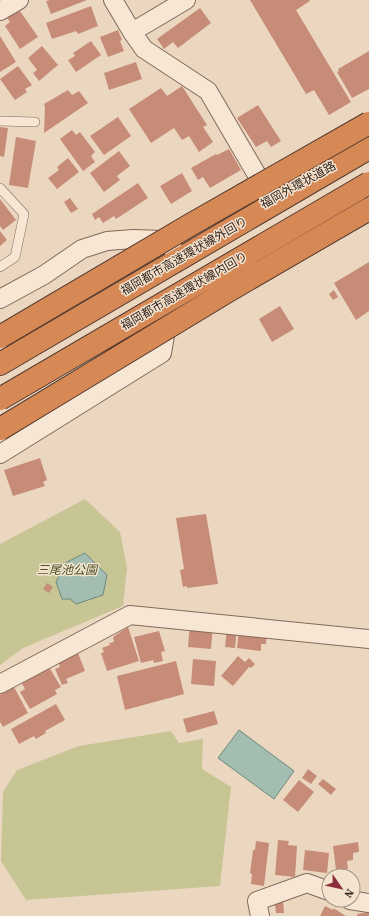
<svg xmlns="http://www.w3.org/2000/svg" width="369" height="916" viewBox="0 0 369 916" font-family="'Source Serif 4','Noto Sans JP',serif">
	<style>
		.green { fill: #c8c595 }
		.water { fill: #a3bdb1; stroke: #6b8a7d }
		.building { fill: #c78c78 }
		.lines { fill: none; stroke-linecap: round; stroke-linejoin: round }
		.lane-casing { stroke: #836959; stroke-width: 10 }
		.street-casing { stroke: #836959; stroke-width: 20 }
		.highway-casing { stroke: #50382e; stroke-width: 24 }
		.lane { stroke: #f6e6d3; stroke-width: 9 }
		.street { stroke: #f6e6d3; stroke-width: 18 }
		.highway { stroke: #d68855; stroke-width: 22 }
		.highway-bridge-casing { stroke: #50382e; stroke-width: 24; stroke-linecap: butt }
		.highway-bridge { stroke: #d68855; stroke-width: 22 }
		.labels { text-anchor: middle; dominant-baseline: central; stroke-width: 3; stroke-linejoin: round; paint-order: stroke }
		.street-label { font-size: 12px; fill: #33241d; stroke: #f3e3cf }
		.park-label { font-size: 12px; font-style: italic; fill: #4b4e25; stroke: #f3e3cf }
	</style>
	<rect width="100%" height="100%" fill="#ebd7c0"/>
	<path class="green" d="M85,499L120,532L127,568L123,606L23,648L0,665V544Z
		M171,731L179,743L203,739L202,769L231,787L220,886L26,900L1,861L3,792L17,770L79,746Z"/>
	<path class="water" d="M85,553L107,575L103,595L76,604L70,599H62L56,582L60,574L61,565Z
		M239,730L294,771L274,799L218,758Z"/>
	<path class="building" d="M50,0H87L51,14L46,1Z
		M250,0H309L310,1L296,10L351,102L329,115L314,90L306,94Z
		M91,6L98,26L78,34L76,31L52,39L46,23Z
		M200,8L211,23L178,48L173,42L164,49L157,39Z
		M20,11L38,37L20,49L5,26L10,22L7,18Z
		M118,30L122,40L120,41L124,51L108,57L100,37Z
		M0,36L16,62L0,72Z
		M91,41L101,55L76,72L68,60L75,56L73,53Z
		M42,46L58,65L39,81L33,73L37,70L28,58Z
		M369,51V89L352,98L337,72L339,71L338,69Z
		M136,62L142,79L109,90L104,73Z
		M18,66L32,85L25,89L27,92L15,100L0,79Z
		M182,86L207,125L203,127L213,142L199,152L189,136L182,140L174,128L151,143L129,109L161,88L167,96Z
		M68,90L72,95L79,91L88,103L44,133L45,107L44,104Z
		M258,105L281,141L271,147L267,141L256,147L237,118Z
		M118,117L131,136L104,155L90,136Z
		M0,127L8,128L4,157L0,156Z
		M72,130L76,135L80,132L95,152L91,156L95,162L83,171L60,139Z
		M16,137L36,141L28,188L9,185Z
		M229,149L241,170L210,188L203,177L198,180L191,168L216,154L217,155Z
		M119,151L130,166L117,176L120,180L104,192L90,173Z
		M68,158L79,172L57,189L48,178L59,170L57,167Z
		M182,173L192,191L171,204L160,186Z
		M138,183L148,198L116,219L114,216L103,223L99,217L95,220L92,214Z
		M70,198L78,209L71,213L64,202Z
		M0,199L16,220L3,230L0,226Z
		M0,231L7,240L0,246Z
		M369,262V311L356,320L334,283Z
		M334,290L338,297L333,300L329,294Z
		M280,306L294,329L272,342L259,319Z
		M40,458L47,480L43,482L45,486L13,496L4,470Z
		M206,514L218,584L187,588V586L183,587L180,570L184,569L176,518Z
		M47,583L53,587L49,593L43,589Z
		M190,623L213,625L211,649L188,647Z
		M128,627L139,661L107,671L101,653L104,652L102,648L110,645L109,643L114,642L113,637Z
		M227,628L237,629L235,648L225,647Z
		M239,629L267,632L266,644H261V651L237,648Z
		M159,631L165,651L161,652L163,661L154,663L153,660L141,663L134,637Z
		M78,653L85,671L66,679L68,683L62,685L55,669L60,667L58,661Z
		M238,656L245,662L249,658L255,664L251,668L249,667L233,686L221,676Z
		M193,659L216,661L214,686L191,684Z
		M176,661L184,694L125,710L117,676Z
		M49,667L61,687L55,690L57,694L30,709L20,692L25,689L21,682Z
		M14,687L28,713L3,727L0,722V695Z
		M56,704L65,720L45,731L46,733L36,739L34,736L19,744L11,729Z
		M214,711L218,724L187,733L183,719Z
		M308,769L317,776L311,784L302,778Z
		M323,779L336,789L331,795L318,784Z
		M299,780L314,792L298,812L283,800Z
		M278,840L289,841L288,845L297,846L295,877L275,875Z
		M256,841L269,843L264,886L251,884L252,874L250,873L253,850H255Z
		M358,842L359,852L353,853V860L347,861L348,869L336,870L333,846Z
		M305,850L329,853L327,873L303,870Z
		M283,900L284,913H276L275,905Z
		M325,906L333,910V908L346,916H320Z
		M369,912V916H357V914Z"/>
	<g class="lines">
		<defs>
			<path id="lane" d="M0,121L35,122
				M0,188L24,214L15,257L0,267"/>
			<path id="street" d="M113,0L132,32L144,49L208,91L271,199
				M0,11L19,0
				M132,32L186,0
				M0,299L44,275L82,249L107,241L133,239L163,240L179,255
				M0,454L162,353L171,300
				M0,684L130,615L369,639
				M350,900L369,903
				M260,916L257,901L307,883L329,891"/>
			<path id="highway" d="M0,364L369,148"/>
		</defs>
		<use href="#lane" class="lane-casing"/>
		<use href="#street" class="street-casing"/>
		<use href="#highway" class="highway-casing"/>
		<use href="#lane" class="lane"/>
		<use href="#street" class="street"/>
		<use href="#highway" class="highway"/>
		<defs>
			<path id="highway-bridge" d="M0,337L190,225L369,123
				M0,399L369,183
				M0,429L228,291L369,209"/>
		</defs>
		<use href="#highway-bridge" class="highway-bridge-casing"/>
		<use href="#highway-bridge" class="highway-bridge"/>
	</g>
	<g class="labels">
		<g class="street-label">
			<text transform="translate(298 185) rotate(-29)">福岡外環状道路</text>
			<text transform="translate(184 256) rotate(-30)">福岡都市高速環状線外回り</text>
			<text transform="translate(184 291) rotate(-30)">福岡都市高速環状線内回り</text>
		</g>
		<g class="park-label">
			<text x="67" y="570">三尾池公園</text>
		</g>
	</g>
	<g transform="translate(341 888) rotate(124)"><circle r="19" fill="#f3e3cf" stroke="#a69788"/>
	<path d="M0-3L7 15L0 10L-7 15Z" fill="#8e2d3e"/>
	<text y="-6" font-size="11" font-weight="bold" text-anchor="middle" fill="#33241d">N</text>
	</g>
</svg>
